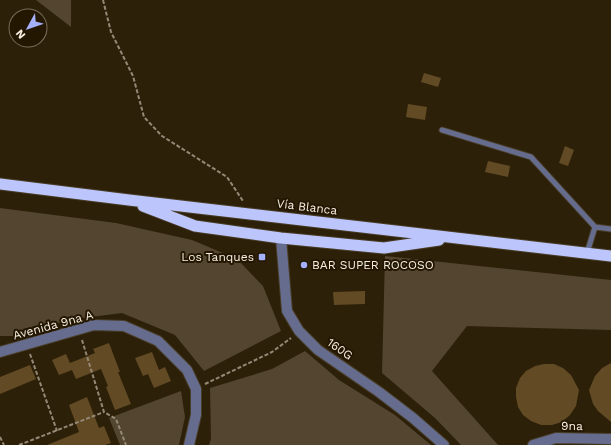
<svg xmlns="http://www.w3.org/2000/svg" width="611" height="445" viewBox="0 0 611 445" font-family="'Work Sans',sans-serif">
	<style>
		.green { fill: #53452f }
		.building { fill: #614a24 }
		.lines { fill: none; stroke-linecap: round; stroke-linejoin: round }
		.service-casing { stroke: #493d27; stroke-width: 7 }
		.minor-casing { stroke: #493d27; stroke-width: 12 }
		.tertiary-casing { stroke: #493d27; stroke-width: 12 }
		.trunk-casing { stroke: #493d27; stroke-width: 13 }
		.path { stroke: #948977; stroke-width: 2; stroke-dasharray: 4 2; stroke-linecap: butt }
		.service { stroke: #656c8e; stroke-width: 5 }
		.minor { stroke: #656c8e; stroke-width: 10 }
		.tertiary { stroke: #656c8e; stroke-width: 10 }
		.trunk { stroke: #bcc6fc; stroke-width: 11 }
		.poi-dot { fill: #a5b1fc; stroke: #231702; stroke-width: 1.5 }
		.labels { text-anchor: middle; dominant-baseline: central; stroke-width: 4; stroke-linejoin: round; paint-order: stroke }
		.street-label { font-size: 12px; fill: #f8efe2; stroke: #231702 }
		.poi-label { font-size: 12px; fill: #f8efe2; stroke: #231702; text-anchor: end }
	</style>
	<rect width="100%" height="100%" fill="#2d2009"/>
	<path class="green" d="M36,0H71V27Z
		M0,208L116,223L192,240L237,259L263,286L281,331L204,371L175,335L122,313L67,320L22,336H0Z
		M385,256L611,280V330L467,326L432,371L498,445H461L435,418L382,373Z
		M305,351L339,380L395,415L431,445H209L211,439L210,388L272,369Z
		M181,391L185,417L179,445H120L109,418Z"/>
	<path class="building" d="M424,73L441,78L438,87L421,82Z
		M408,104L427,107L425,120L406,117Z
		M565,146L574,150L568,166L559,163Z
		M488,161L510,166L508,177L485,172Z
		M365,291V304L334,305L333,292Z
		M109,343L120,372H118L131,404L115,410L106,387L108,386L101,369L76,379L72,370L59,375L52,360L66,354L70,363L95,353L93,349Z
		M152,352L159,370L165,367L171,381L154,388L148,374L143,376L135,358Z
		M611,363V422L598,411L593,404L589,390L595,376L602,368Z
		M544,364H554L563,368L571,375L579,390L576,406L570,415L562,422L552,425H541L531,421L523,415L518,407L516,397V388L520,378L526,371L535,366Z
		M30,365L36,379L0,394V377Z
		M87,397L99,428L104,426L111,443L105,445H47L79,432L69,405Z"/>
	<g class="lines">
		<defs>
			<path id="service" d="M442,130L531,157L595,227L587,253
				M595,227L611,229"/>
			<path id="minor" d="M0,352L94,325L124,326L158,341L187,370L196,389V415L189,445
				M533,445L556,438L611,439"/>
			<path id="tertiary" d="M281,238L287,311L299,331L318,350L379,392L413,418L444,445"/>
			<path id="trunk" d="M0,184L129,200L611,256
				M143,206L195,226L281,238L384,248L439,240"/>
		</defs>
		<use href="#service" class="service-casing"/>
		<use href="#minor" class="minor-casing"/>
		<use href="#tertiary" class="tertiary-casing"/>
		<use href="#trunk" class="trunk-casing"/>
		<path class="path" d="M103,0L111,32L133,76L144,117L162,136L227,177L243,201
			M82,340L104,412L116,419L126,445
			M30,354L57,431
			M205,384L272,352L291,338
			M0,437L4,445
			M19,445L104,412"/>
		<use href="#service" class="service"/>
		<use href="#minor" class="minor"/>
		<use href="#tertiary" class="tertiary"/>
		<use href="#trunk" class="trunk"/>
	</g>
	<g class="poi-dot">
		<rect x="258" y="253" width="8" height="8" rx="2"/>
		<circle cx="304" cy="265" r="4"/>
	</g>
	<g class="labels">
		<g class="street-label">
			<text transform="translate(307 207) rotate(7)">Vía Blanca</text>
			<text transform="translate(53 325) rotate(-15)">Avenida 9na A</text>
			<text transform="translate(340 349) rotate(35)">160G</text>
			<text transform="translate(572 426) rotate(1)">9na</text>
		</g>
		<g class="poi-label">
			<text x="254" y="257">Los Tanques</text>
			<text x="312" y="265" text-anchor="start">BAR SUPER ROCOSO</text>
		</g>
	</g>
	<g transform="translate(28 28) rotate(230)"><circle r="19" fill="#231702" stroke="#786d5c"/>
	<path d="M0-3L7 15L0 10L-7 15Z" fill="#a5b1fc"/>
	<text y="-6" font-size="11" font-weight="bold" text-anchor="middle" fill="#f8efe2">N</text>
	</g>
</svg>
